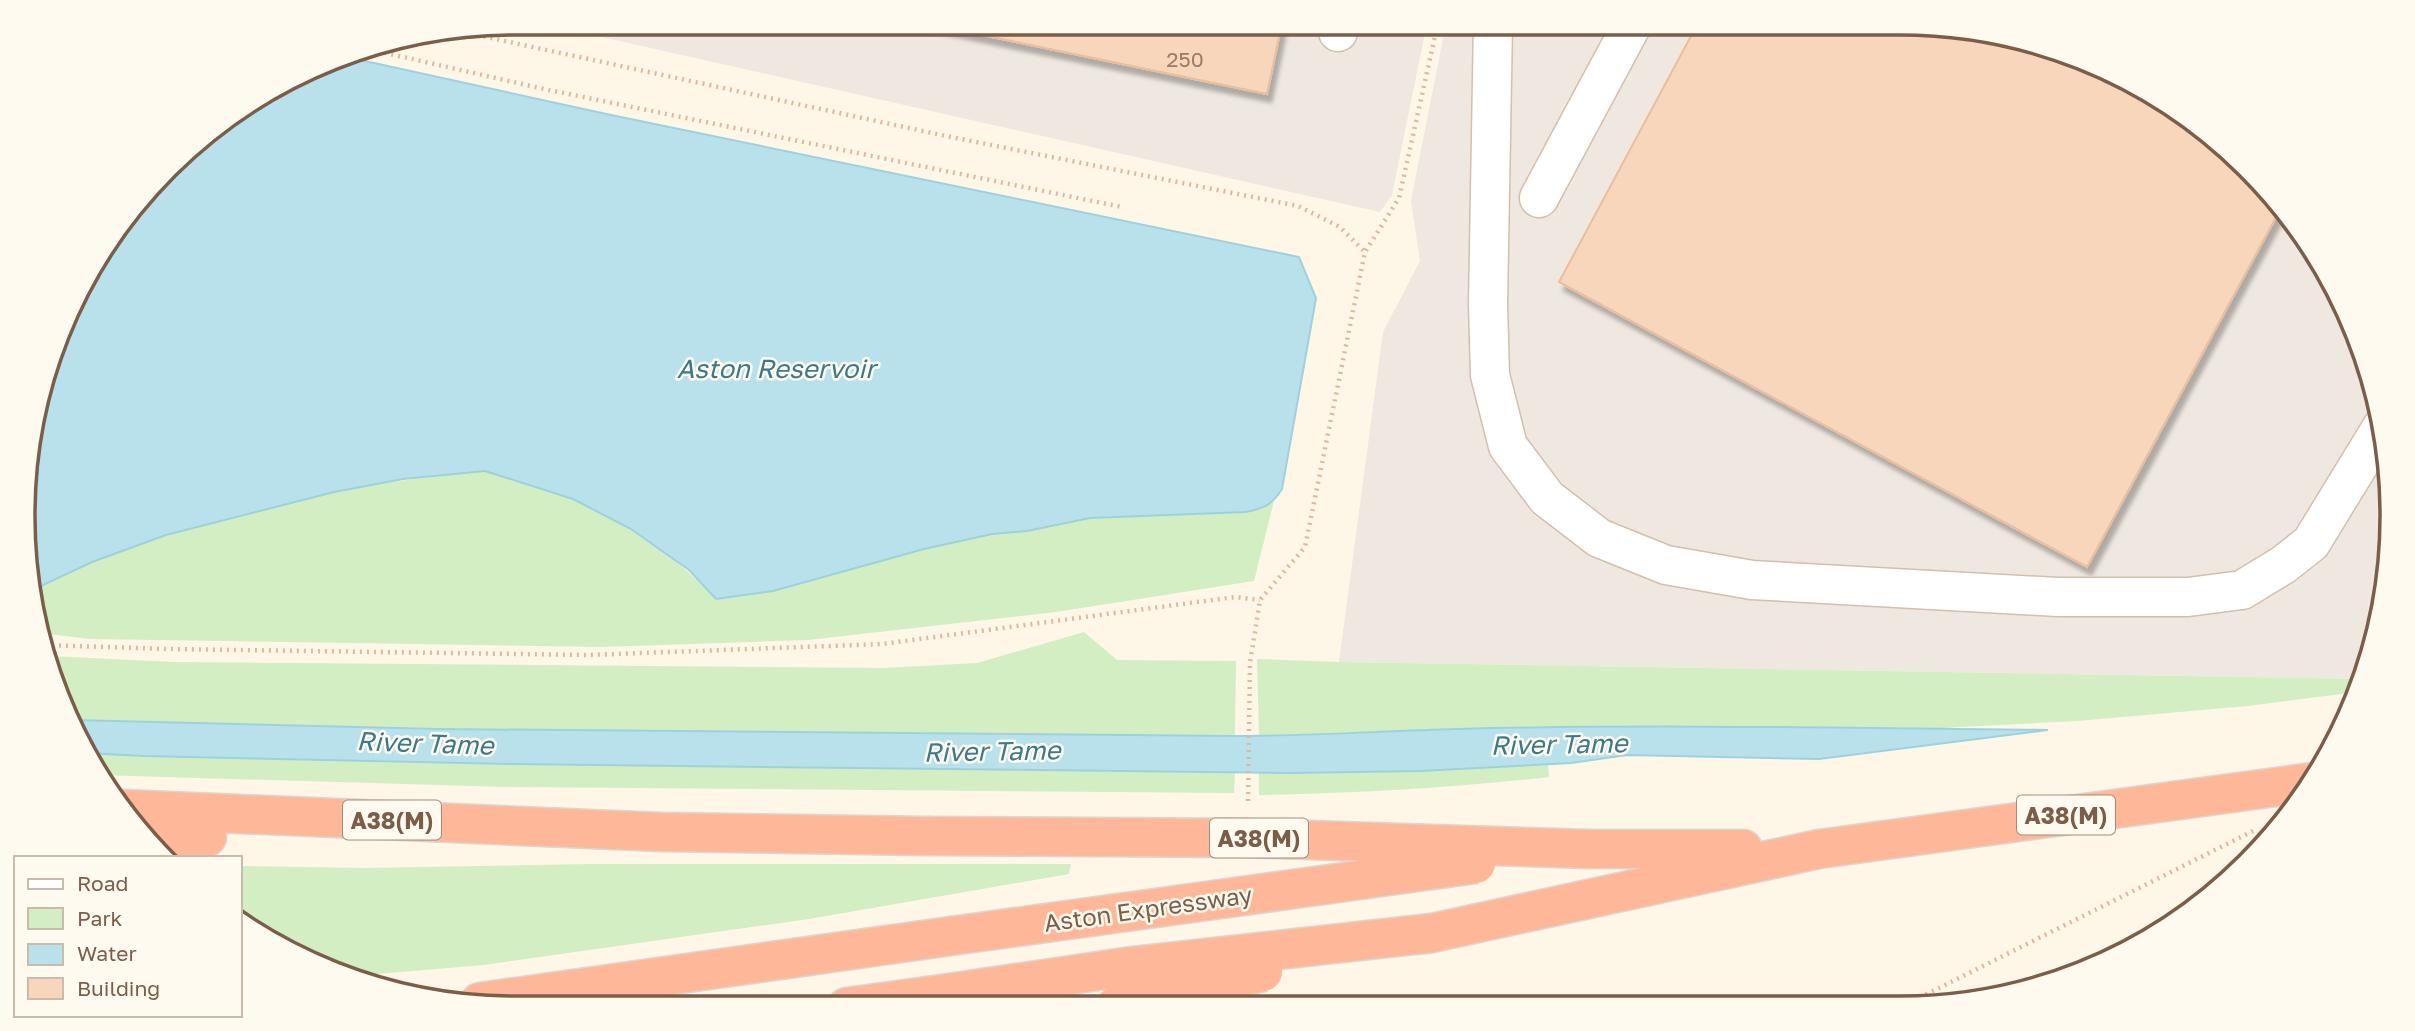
<svg xmlns="http://www.w3.org/2000/svg" width="2415" height="1031" viewBox="0 0 2415 1031" font-family="'Golos Text',sans-serif">
	<style>
		.industrial { fill: #efe8e1 }
		.green { fill: #d3eec3 }
		.water { fill: #b9e1eb; stroke: #9ed1de; stroke-width: 2 }
		.building { fill: #f7d6bc; stroke: #ebbd9b; stroke-width: 2; filter: url(#shadow) }
		.lines { fill: none; stroke-linecap: round; stroke-linejoin: round }
		.minor-casing { stroke: #d3bfab; stroke-width: 41 }
		.highway-casing { stroke: #ddd5cf; stroke-width: 41 }
		.path { stroke: #ddb99e; stroke-width: 4.5; stroke-dasharray: 2 5; stroke-linecap: butt }
		.minor { stroke: #fff; stroke-width: 38 }
		.highway { stroke: #feb899; stroke-width: 38 }
		.highway-bridge-casing { stroke: #ddd5cf; stroke-width: 41; stroke-linecap: butt }
		.highway-bridge { stroke: #feb899; stroke-width: 38 }
		.labels { text-anchor: middle; dominant-baseline: central; stroke-width: 5; stroke-linejoin: round; paint-order: stroke }
		.number-label { font-size: 21px; fill: #9b7b65 }
		.shield { fill: #fffaf0; stroke: #a38c7a; stroke-width: 2 }
		.shield-label { font-size: 23px; font-weight: bold; fill: #7c5d48 }
		.street-label { font-size: 24px; fill: #7c5d48; stroke: #fffaf0 }
		.water-label { font-size: 26px; font-style: italic; fill: #3c7a8a; stroke: #fffaf0 }
		.rim { fill: none; stroke: #7c5d48; stroke-width: 3.5 }
	</style>
	<defs>
		<filter id="shadow"><feDropShadow dx="4.5" dy="8" stdDeviation="2" flood-color="#0004"/></filter>
	</defs>
	<rect width="100%" height="100%" fill="#fef6e7"/>
	<path class="industrial" d="M540,23H1427L1392,195L1380,212Z
		M1446,23H1900L2058,49L2146,89L2225,145L2291,216L2342,298L2376,388L2391,484L2388,580L2364,679L1339,662L1383,332L1420,261L1411,201Z"/>
	<path class="green" d="M485,471C514,480 544,488 572,499C626,520 676,557 716,599L773,591L924,549L992,534L1027,531L1090,518L1245,512L1262,509L1274,501L1254,581L1056,612L808,640L601,647L90,639L40,633L32,611L30,594C91,552 169,535 239,517C272,509 304,498 337,491C386,482 435,476 485,471Z
		M1084,632L1117,660L1236,661L1235,736L438,729L73,720L49,656L173,662L883,668L977,663Z
		M1257,659L1339,662L2364,679L2357,692L2248,706L2077,721L1923,729L1592,727L1259,736Z
		M85,753L514,764L1235,772L1234,793L507,787L98,775Z
		M1548,764L1549,777C1453,788 1356,793 1259,795V773L1420,771Z
		M591,864H1071L1069,874L809,919L484,965L353,976H345L240,919V866L365,868Z"/>
	<path class="water" d="M342,56L611,115L1299,257L1316,298L1282,489C1272,505 1263,509 1245,512L1090,518L1027,531L992,534L924,549L773,591L716,599L689,570L631,529L573,499L485,471L403,479L334,492L166,535L92,562L45,584L30,594L23,515L32,420L89,269L191,145L269,89Z
		M73,720L438,729L1235,736C1309,736 1383,731 1458,729C1654,724 1851,728 2048,730L1819,759L1627,755L1571,763L1420,771L1290,773L514,764L144,756L85,753Z"/>
	<path class="building" d="M925,23H1282L1267,94Z
		M1698,23H1900L2058,49L2146,89L2225,145L2282,206L2087,567L1559,282Z"/>
	<g class="lines">
		<defs>
			<path id="minor" d="M1493,23L1488,304L1490,375L1508,446L1547,498L1599,538L1666,565L1752,580L2058,597H2188L2242,590L2283,565L2311,543L2382,427
				M1338,32L1339,23
				M1539,198L1633,23"/>
			<path id="highway" d="M123,809L661,832L928,836
				M143,838L207,837
				M1589,849H1743
				M1432,933L1819,849L2313,782
				M480,1002L951,936
				M847,1007L956,992"/>
		</defs>
		<use href="#minor" class="minor-casing"/>
		<use href="#highway" class="highway-casing"/>
		<path class="path" d="M463,32L946,136L1298,206L1340,227L1365,252
			M364,48L544,89L1122,207
			M45,645L166,649L589,655L882,644L1235,597L1260,600
			M1248,801L1250,663L1260,600L1305,547L1365,252L1399,198L1438,23
			M1907,1004L2255,830"/>
		<use href="#minor" class="minor"/>
		<use href="#highway" class="highway"/>
		<defs>
			<path id="highway-bridge" d="M928,836L1243,838L1589,849
				M951,936L1476,864
				M956,992L1125,967L1432,933
				M1115,1006L1263,972"/>
		</defs>
		<use href="#highway-bridge" class="highway-bridge-casing"/>
		<use href="#highway-bridge" class="highway-bridge"/>
	</g>
	<g class="labels">
		<g class="number-label">
			<text x="1185" y="59">250</text>
		</g>
		<g class="shield">
			<rect x="2017" y="795.5" width="98" height="39" rx="5"/>
			<rect x="343" y="800.5" width="98" height="39" rx="5"/>
			<rect x="1210" y="818.5" width="98" height="39" rx="5"/>
		</g>
		<g class="shield-label">
			<text x="2066" y="815">A38(M)</text>
			<text x="392" y="820">A38(M)</text>
			<text x="1259" y="838">A38(M)</text>
		</g>
		<g class="street-label">
			<text transform="translate(1148 908) rotate(-8)">Aston Expressway</text>
		</g>
		<g class="water-label">
			<text x="776" y="368">Aston Reservoir</text>
			<text transform="translate(425 743) rotate(2)">River Tame</text>
			<text transform="translate(1559 744) rotate(-1)">River Tame</text>
			<text transform="translate(992 751) rotate(-1)">River Tame</text>
		</g>
	</g>
	<path d="M0 0H2415V1031H0ZM515 35H1900A480 480 0 0 1 2380 515V516A480 480 0 0 1 1900 996H515A480 480 0 0 1 35 516V515A480 480 0 0 1 515 35Z" fill="#fffaf0" fill-rule="evenodd"/>
	<path class="rim" d="M515 35H1900A480 480 0 0 1 2380 515V516A480 480 0 0 1 1900 996H515A480 480 0 0 1 35 516V515A480 480 0 0 1 515 35Z"/>
	<rect x="14" y="856" width="228" height="161" fill="#fffaf0" stroke="#cbbbad" stroke-width="2"/>
	<rect x="28" y="879" width="35" height="10" fill="#ffffff" stroke="#cbbbad" stroke-width="2"/>
	<text x="77" y="891" font-size="21" fill="#7c5d48">Road</text>
	<rect x="28" y="908" width="35" height="21" fill="#d3eec3" stroke="#cbbbad" stroke-width="2"/>
	<text x="77" y="926" font-size="21" fill="#7c5d48">Park</text>
	<rect x="28" y="944" width="35" height="21" fill="#b9e1eb" stroke="#cbbbad" stroke-width="2"/>
	<text x="77" y="961" font-size="21" fill="#7c5d48">Water</text>
	<rect x="28" y="978" width="35" height="21" fill="#f7d6bc" stroke="#cbbbad" stroke-width="2"/>
	<text x="77" y="996" font-size="21" fill="#7c5d48">Building</text>
</svg>
